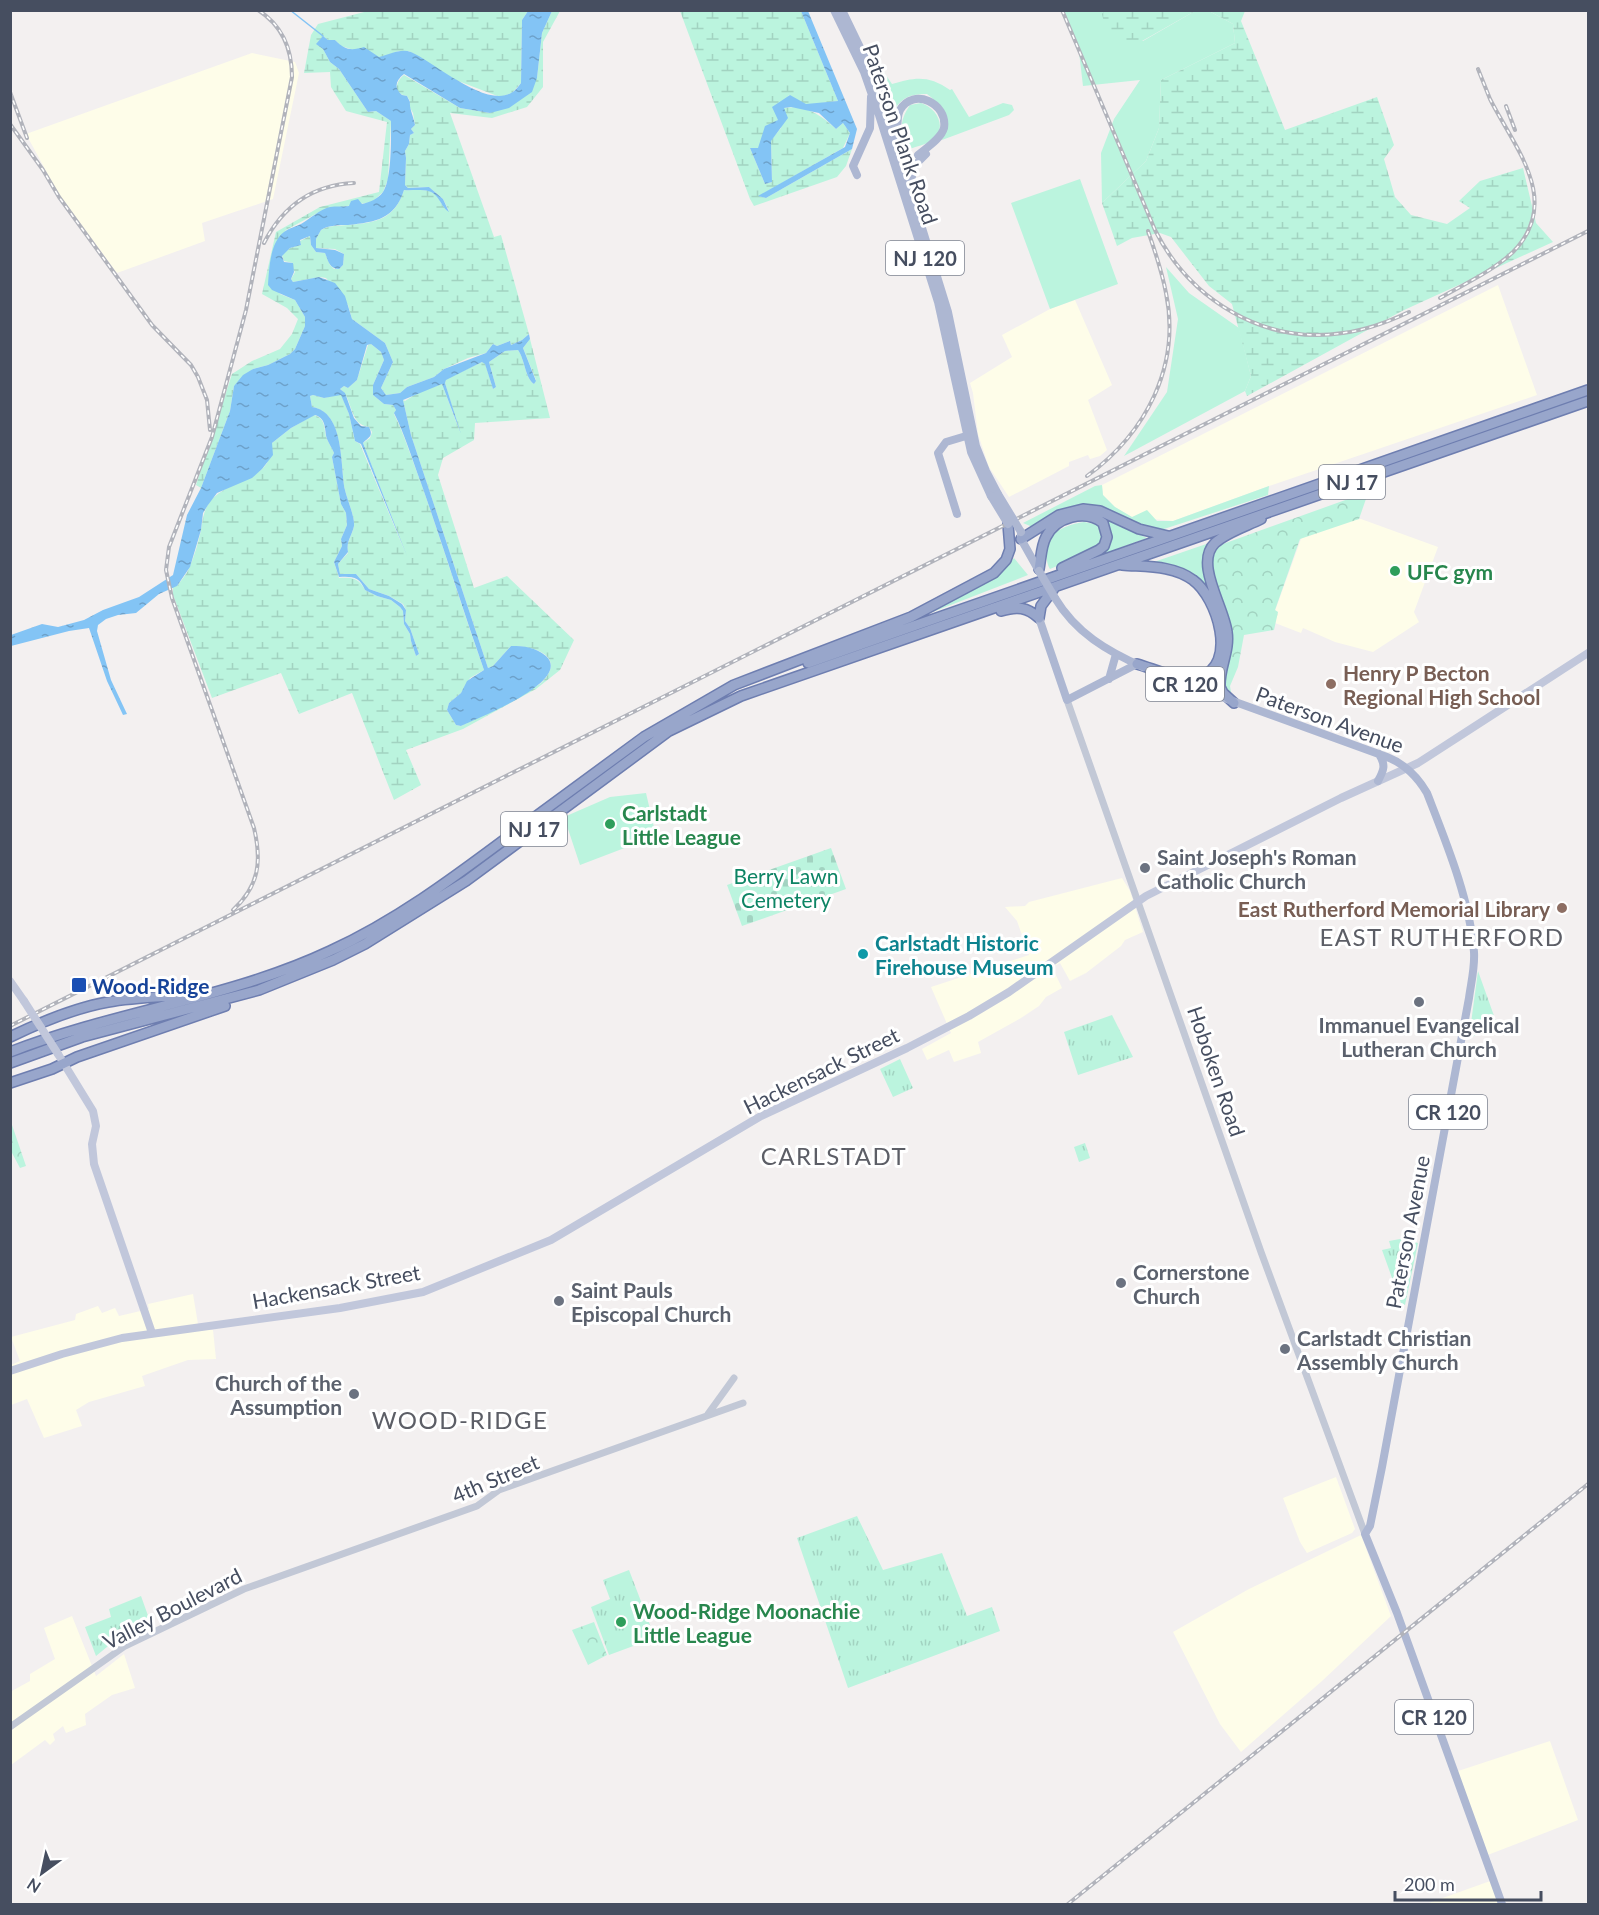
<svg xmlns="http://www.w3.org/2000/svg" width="1599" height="1915" viewBox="0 0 1599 1915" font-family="Lato,sans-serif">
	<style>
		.commercial { fill: #fefde9 }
		.grass { fill: #bbf4de }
		.forest { fill: url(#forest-crowns) }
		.wetland { fill: url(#wetland-marsh) }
		.cemetery { fill: url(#cemetery-stones) }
		.park { fill: url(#park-tufts) }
		.water { fill: url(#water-ripples) }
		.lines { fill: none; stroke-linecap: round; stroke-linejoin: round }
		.stream { stroke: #83c4f5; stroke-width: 1.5 }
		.trunk-casing { stroke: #6e7eb0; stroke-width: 12 }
		.tertiary { stroke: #c2c8d6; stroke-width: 7 }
		.secondary { stroke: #c1c7db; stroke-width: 8 }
		.primary { stroke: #adb7d2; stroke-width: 8 }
		.trunk { stroke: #98a6cb; stroke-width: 9 }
		.rail-casing { stroke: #b1b3bb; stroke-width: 4 }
		.rail { stroke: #fff; stroke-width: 1.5; stroke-dasharray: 4.5; stroke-linecap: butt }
		.secondary-bridge { stroke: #c1c7db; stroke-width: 8 }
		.primary-bridge { stroke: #adb7d2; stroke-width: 8 }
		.leisure-dot { fill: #2e9e5b; stroke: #fff; stroke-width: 2 }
		.education-dot { fill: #8d6e63; stroke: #fff; stroke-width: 2 }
		.worship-dot { fill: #6b7280; stroke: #fff; stroke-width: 2 }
		.culture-dot { fill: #0f9aa8; stroke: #fff; stroke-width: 2 }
		.transit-dot { fill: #1a4fb4; stroke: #fff; stroke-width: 2 }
		.labels { text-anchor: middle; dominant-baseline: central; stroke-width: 6; stroke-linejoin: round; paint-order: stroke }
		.shield { fill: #fff; stroke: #7e8390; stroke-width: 1.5 }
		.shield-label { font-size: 20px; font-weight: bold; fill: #464e60 }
		.street-label { font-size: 21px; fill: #464e60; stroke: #fff }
		.leisure-label { font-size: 21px; font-weight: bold; fill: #27864d; stroke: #fff; text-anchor: start }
		.education-label { font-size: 21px; font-weight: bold; fill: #785e54; stroke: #fff; text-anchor: start }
		.worship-label { font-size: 21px; font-weight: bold; fill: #5b616d; stroke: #fff; text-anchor: start }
		.park-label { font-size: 21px; fill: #0d8464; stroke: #fff }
		.culture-label { font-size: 21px; font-weight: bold; fill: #0d838f; stroke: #fff; text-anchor: start }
		.transit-label { font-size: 21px; font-weight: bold; fill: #164399; stroke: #fff; text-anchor: start }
		.quarter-label { font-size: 24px; letter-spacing: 1.5px; fill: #5c5e66; stroke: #fff }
	</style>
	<defs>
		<pattern id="forest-crowns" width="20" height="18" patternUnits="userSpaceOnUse" patternTransform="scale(1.5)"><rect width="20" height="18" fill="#bbf4de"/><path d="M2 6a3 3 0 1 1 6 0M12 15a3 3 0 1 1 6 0" fill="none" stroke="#a2d3c1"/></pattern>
		<pattern id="wetland-marsh" width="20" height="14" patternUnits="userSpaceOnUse" patternTransform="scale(1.5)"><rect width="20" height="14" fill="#bbf4de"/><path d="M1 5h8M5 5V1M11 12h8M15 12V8" fill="none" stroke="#a2d3c1"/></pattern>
		<pattern id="cemetery-stones" width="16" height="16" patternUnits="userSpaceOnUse" patternTransform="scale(1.5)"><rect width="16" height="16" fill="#bbf4de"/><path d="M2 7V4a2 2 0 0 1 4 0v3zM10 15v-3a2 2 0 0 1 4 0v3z" fill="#a2d3c1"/></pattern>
		<pattern id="park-tufts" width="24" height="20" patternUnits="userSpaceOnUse" patternTransform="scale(1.5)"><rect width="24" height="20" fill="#bbf4de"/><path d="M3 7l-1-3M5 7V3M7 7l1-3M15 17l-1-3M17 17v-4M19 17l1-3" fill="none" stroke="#a2d3c1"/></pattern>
		<pattern id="water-ripples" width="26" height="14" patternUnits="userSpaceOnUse" patternTransform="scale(1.5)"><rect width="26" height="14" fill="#83c4f5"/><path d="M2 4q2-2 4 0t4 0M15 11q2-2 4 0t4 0" fill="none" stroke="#6da1ca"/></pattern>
	</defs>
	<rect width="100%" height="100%" fill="#f3f0f0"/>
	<path class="commercial" d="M252,53L295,62L299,73L273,199L202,223L205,241L117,273L58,193L26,134Z
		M1498,285L1537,395L1269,486L1173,521L1132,517L1115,507L1103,495L1102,485Z
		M1075,300L1112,385L1088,400L1107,450L1100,456L1090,459L1088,455L1069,462V466L1009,497L989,467L978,434L973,393L970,383L1012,357L1002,335L1050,309Z
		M1361,519L1438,547L1414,612L1419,622L1373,652L1335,642L1303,628L1301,633L1275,623L1278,612L1275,611L1301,539L1303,537L1354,520Z
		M1122,878L1130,891L1143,932L1125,940L1121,946L1086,973L1070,981L1060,963L1052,967L1062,988L1046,997L1039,1006L1021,1018L978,1042L981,1053L954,1062L949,1050L927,1060L922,1049L951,1033L931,987L1029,955L1017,921L1005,907L1025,906L1029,902Z
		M193,1294L199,1330H213L216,1359L188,1360L142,1376L145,1386L89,1402L76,1410L82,1426L44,1438L27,1399L11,1405V1365L20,1361L11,1337L75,1320L76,1314L98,1306L102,1313L115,1308L119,1316L149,1309L148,1304Z
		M1336,1477L1355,1529L1352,1533L1307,1553L1300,1542L1283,1498Z
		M1361,1535L1391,1616L1322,1681L1241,1752L1220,1724L1173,1632L1249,1589Z
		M72,1616L96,1676L124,1654L135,1688L112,1695L85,1714L86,1725L66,1733L63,1726L53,1734L55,1740L50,1745L45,1740L11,1765L10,1692L30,1681V1674L55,1659L44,1628Z
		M1550,1741L1578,1820L1485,1856L1455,1772Z
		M1493,1880L1502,1904H1426Z"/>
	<path class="grass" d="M1061,11H1105L1103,14L1136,40L1143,41L1195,11H1209L1233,24L1235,43L1161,80L1159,128L1146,161L1102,203L1101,153L1114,119L1140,80L1083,86L1079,52Z
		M883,71L892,84C915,77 929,75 950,90L952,89L969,117L1003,103L1012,105L1014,110L1009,115L942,140C950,117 945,108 927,94C910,94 902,97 893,112L876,73Z
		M921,103C936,108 948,126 933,140C926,145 914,147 906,150C900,132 899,121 910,105Z
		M1080,179L1118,284L1050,309L1011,203Z
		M1166,267L1189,293L1239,328L1251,376L1245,391L1124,456L1167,392L1178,319Z
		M1102,485L1103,495L1115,507L1132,517L1147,510L1157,521H1173L1269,486L1268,495L1164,529L1150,530L1100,509L1035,528L1023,523L1095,486Z
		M1104,519L1147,538L1103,554C1114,538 1112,535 1104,519Z
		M1084,522L1095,524L1101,528L1103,539L1097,549L1050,569C1047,564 1047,560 1046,554C1045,532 1066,525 1084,522Z
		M1215,541C1196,557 1206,577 1212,598L1203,587L1151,563Z
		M1014,558L1028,575L930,613L997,576Z
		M646,793L656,836L580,865L564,817L610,797Z"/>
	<path class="forest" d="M1362,494L1367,496L1359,519L1300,539L1275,610L1278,612L1274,630L1244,635L1238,667L1230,686L1232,698L1224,691L1223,679L1231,650L1228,627L1210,567L1214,551L1223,544Z
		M11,1122L26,1166L20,1168L11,1151Z
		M594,1622L607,1655L588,1665L572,1630Z"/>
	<path class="wetland" d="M1105,10H1194L1195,11L1142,41H1122L1105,27L1102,14Z
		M368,11H528L522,20L521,83L512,93L500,97L453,79L409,51H399L379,58L341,46L335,40H328L323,36L317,44L323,49L330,62L339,69L368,112L376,111L391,121L388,179L383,192L372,202L323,210L286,230L275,246L269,274L280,294L295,300L305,317V326L295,349L290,354L268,365L253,369L234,386L230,411L201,488L196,485L232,374L252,361L280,349L292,334L298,319L287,308L262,294L276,232L320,207L379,192L387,122L346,111L331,87L330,72L304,73L311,35L318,24Z
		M552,11H560L543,42V87L527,107L492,118L450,113L494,237L501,235L529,334L522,340L511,345L510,341L497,346L493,344L486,353L468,358L444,369L434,377L407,387L400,393L386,395L381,388L393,362L385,343L352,319L348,305L326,278L320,277L293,282L291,279L295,272L292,268L293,263L284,261L282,255L290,248L301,245L300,241L310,236L311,245L316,252L325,253L330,265L334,269H339L343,265L344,254L335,249L316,248V239L321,230C329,225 339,226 348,225C376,223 395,219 404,190C415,191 429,187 437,196C442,202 441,207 449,211L443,199L429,187L408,188L405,185L406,158L405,151L409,144L410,135L414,133L411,129L415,125L413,113L409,106L410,101L407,96C393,94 395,82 404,75L460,108L490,113L537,78L542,33Z
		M680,11H801L838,101L806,105L789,95L778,120L758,149L750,148L765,184L772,182L771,140L781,128L784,108C806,104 821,115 836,129L843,123L850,133L843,148L759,196L766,198L852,149L846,166L837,177L754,206L750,199Z
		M1209,11H1245L1241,21L1285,130L1377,97L1394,145L1384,159L1395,197L1411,215L1447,224L1470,208L1459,201L1480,181L1523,168L1536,223L1553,242L1402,311L1247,396L1245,391L1251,376L1232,304L1209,286L1171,237L1160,233L1132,238L1117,246L1102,203L1146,161L1159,128L1161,80L1235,43L1233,24Z
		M530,339L550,418L475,423L474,440L443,458L438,475L474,588L507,576L574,640L560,670L536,689L463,729L406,750L421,785L394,800L352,693L299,714L281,673L212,698L173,595V586H177C182,579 188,573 190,566C194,557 199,540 201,530C203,520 203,512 209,503C227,478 273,483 272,443L291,428L314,415C327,419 323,429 327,439C329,444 332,448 334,453L332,457L341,504L346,513L347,525L341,539L342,546L334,562L339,578C352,577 359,578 365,590L377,596L391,600L400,607L403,611L404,624L410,634L411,641L416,656L419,654L410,628L405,621L406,610L403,604L389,596L369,589L356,574H340L338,564L348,553C346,541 352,536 354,526C355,517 347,499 345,490C340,466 345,412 312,407L310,396L313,395L324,398L341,394L349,414L355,441L360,444L406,554L363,443L370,438L372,432L369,427C348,424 354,399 340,389L344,386L348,388L357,380L368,345L371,344L381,352L384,360L373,385V395L384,404L393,405L396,410L394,414C405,436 412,460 421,483C443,545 462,609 484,670L470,678L461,693L449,703L447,710L456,725L461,726L540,684C568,657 536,646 511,646L493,666L488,668L411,435L403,400L405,401L419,392L442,384L460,432L445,383L446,379L482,362L485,363L493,389L496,387L489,362L505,351L518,350C525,360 525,378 534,384L536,380L523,348Z"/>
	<path class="cemetery" d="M831,848L846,889L742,926L727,885Z"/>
	<path class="park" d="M1478,971L1498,1027L1469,1038Z
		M1112,1015L1133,1057L1078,1075L1064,1032Z
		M900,1059L913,1088L893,1097L880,1069Z
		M1085,1143L1090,1158L1079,1162L1074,1147Z
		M1400,1239L1418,1243L1405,1305L1401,1303L1382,1250L1391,1248L1389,1241Z
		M857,1516L883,1570L942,1553L967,1616L992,1607L1000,1631L848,1688L797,1538Z
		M629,1570L655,1638L609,1655L591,1607L610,1599L603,1580Z
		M141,1596L151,1624L113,1642L96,1656L85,1627L111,1617L109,1609Z"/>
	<path class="water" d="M528,11H552L542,33L537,78L532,92L509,108L490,113L460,108L404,74C395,81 394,88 402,95L407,96L410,102C409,108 414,118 415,125L411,129L414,133L410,135L409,144L405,151L406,158L405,185L408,188L429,187L443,199L449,212C442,207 442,203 437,197C430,187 415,191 404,190C395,219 376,222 348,225C339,225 329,225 321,230L316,239V248L335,250L344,254L343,265L339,269C329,269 328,260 325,253L316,252L311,245L310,236L300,240L301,245L290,248L282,256L284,262L293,263L294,272L291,279L293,282L319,277L335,283L345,296L352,319L385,343L393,362L381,388L386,395L400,393L407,387L434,377L444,369L486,353L493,344L497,346L510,341L511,345L522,340L529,334L530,339L523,348L536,381L534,384C525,378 525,360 518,350L505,351L489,362L496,387L493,389L485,364L482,362L446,380L445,383L461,434L442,384L403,400L411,435L488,668L493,666L511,646C525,646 535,647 546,656C573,681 478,718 461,726L456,725L447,710L449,703L461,693L467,681L484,670C462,608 443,545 421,483C412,459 405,435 394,413L396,410L393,405L384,404L373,395V385L384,360L381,352L371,344L367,345L357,380L348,388L344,386L340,389L345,393L354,418L361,426L369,427C374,437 368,437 363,443L407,556L361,444L355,441L349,414L341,395L324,398L313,395L310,396L312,407C345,412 340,465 345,490C347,499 355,517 354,526C352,536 346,541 348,552L338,564L340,574H356L369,589L389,596L402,604L406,610L405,621L410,628L419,654L416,656L411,641L410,634L404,624L403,611L400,607L391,600L377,596L365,590C360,577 352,576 339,577L334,562L342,546L341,539L347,525L346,513L341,504L332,457L334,453C332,448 329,444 327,439C324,429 327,419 315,415L291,428L272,443L273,455L262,469L252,478L217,493L208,505L203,513L201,530L190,567L177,586L159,594L136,613L118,615L106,619L98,625L97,631L111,680L127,714L123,715L107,681L89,628L69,631L11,646V635L42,624L58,627L84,620L103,610L139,597L173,575L187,515L201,488L230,411L234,386L243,375L253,369L268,365L290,354L295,349L305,326V317L295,300L272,290L268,285C269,270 270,242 284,232C289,228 295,227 301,224C311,218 319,210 330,207C336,206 342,207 349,206L351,201L358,199L362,204C370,202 378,199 383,192C392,179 391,138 391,121L376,111L368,112L339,69L330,62L323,49L316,44L323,36L328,40H335C345,50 351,51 364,47L379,57C389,55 400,48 411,52C434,62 485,108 511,93C515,91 518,87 521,83L522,20Z
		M801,11H808L857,129L852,149L766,198L758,196L845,147L850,133L843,123L836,129L819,113L791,107L784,108L788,118L771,141L772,182L765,184L750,148H758L765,126L778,120L772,107L790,95L806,104L838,101Z"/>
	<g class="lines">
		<path class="stream" d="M290,10L323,36"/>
		<defs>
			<path id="trunk" d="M1021,539L1059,515L1083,509L1100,511L1139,529L1168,536
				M1122,565C1146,567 1173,565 1193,580C1217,597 1239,666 1199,677C1180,682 1155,669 1137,664
				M1039,569C1041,559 1041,546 1046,537C1056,517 1085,509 1103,523L1107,537L1104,546L1099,550L1062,568
				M1001,611C1017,606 1027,607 1039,618
				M1039,618L1041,606L1055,587
				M808,663L1588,390
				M1234,703L1223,693L1220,687C1219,668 1230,651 1227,632C1224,607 1194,563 1215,543C1227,532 1247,526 1261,519
				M10,1037C41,1022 74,1008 108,1002C134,997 161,997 187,995
				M10,1052C115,1011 228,999 330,951C398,920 457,875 516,831C559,799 602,768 644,737L734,685L911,617L994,573L1006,560L1010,549L1008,524
				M10,1063L82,1037L259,990L333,960L365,944L466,881L669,731L741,696L1588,401
				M10,1083L52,1069L77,1057L225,1006"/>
		</defs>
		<use href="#trunk" class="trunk-casing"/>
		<path class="tertiary" d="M1067,700L1261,1252L1365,1534
			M708,1414L734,1378
			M10,1727L125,1646L244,1589L477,1506L499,1490L743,1403"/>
		<path class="secondary" d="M10,981L24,1001
			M58,1054L93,1111L96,1126L92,1144L94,1164L152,1333
			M10,1371L62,1354L122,1338L340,1308L423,1292L551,1240L761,1116L907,1048L969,1016L1009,992L1146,896L1341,798L1418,763L1588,653"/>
		<path class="primary" d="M834,10L864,72L879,115L938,302L971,452L991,496
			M842,10L870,68L884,105L948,312L976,446L986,471L998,494
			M897,138C898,130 896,118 900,110C913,87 948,103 944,128C941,139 926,148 918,155
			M857,175L853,166L870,128L871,97
			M910,184L915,165L926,154
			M957,514L938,453L946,442L966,436
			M1021,532V539L1039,571
			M1055,598C1076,633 1107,651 1143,667
			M1039,618L1067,700L1137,664
			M1169,678L1387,757C1405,764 1417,776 1427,793C1446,842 1470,900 1474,952C1475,968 1471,983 1469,998L1382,1467L1370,1526L1365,1534L1397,1613L1502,1904
			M1109,679L1116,654
			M1378,781C1384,770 1386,765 1379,754"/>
		<use href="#trunk" class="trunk"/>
		<defs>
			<path id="rail" d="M1062,10L1155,230C1190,300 1264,345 1343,333C1366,330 1388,322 1409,312
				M10,92L27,138
				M1506,106L1515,130
				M10,124L43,170L59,197L152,325L191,365L198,377L207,400L210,430
				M264,243C283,206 312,185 354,183
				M1440,298C1464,284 1493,271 1513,252C1563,201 1514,147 1490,99C1486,89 1482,79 1478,69
				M1087,476C1146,433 1181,366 1166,293C1162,272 1155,251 1148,231
				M233,910C259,886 262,862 254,828L172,598L166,570L169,547L212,437L246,310L292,77C292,49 283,26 258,10
				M10,1026L1588,231
				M1068,1904L1588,1484"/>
		</defs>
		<use href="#rail" class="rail-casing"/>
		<use href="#rail" class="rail"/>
		<path class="secondary-bridge" d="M24,1001L58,1054"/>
		<path class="primary-bridge" d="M998,494L1021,532
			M991,496L1008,524
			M1039,571L1055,598"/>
	</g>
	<g class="leisure-dot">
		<circle cx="1395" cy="571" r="6"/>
		<circle cx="610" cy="824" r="6"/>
		<circle cx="621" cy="1622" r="6"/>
	</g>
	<g class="education-dot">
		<circle cx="1331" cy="684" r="6"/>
		<circle cx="1562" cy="908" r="6"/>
	</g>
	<g class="worship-dot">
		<circle cx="1145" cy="868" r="6"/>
		<circle cx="1419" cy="1002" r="6"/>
		<circle cx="1121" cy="1283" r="6"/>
		<circle cx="559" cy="1301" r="6"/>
		<circle cx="1285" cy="1349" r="6"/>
		<circle cx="354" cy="1394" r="6"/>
	</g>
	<circle class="culture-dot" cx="863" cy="954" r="6"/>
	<rect class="transit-dot" x="71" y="977" width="16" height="16" rx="3"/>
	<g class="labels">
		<g class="shield">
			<rect x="886" y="241" width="78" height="34" rx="4.5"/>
			<rect x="1319" y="465" width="66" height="34" rx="4.5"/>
			<rect x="1146" y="667" width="78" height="34" rx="4.5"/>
			<rect x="501" y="812" width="66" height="34" rx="4.5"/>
			<rect x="1409" y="1095" width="78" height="34" rx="4.5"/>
			<rect x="1395" y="1700" width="78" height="34" rx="4.5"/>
		</g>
		<g class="shield-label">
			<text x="925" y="258">NJ 120</text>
			<text x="1352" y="482">NJ 17</text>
			<text x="1185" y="684">CR 120</text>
			<text x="534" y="829">NJ 17</text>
			<text x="1448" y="1112">CR 120</text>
			<text x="1434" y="1717">CR 120</text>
		</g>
		<g class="street-label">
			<text transform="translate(901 134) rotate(71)">Paterson Plank Road</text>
			<text transform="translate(1330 719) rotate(20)">Paterson Avenue</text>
			<text transform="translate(821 1070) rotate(-26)">Hackensack Street</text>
			<text transform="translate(1217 1071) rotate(71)">Hoboken Road</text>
			<text transform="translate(1407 1232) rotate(-79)">Paterson Avenue</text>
			<text transform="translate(336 1286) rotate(-10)">Hackensack Street</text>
			<text transform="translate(495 1478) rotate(-23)">4th Street</text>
			<text transform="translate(172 1608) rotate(-27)">Valley Boulevard</text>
		</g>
		<g class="leisure-label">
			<text x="1407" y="571">UFC gym</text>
			<text x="622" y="812">Carlstadt<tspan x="622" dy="24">Little League</tspan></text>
			<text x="633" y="1610">Wood-Ridge Moonachie<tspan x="633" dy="24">Little League</tspan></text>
		</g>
		<g class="education-label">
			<text x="1343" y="672">Henry P Becton<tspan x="1343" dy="24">Regional High School</tspan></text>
			<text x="1550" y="908" text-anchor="end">East Rutherford Memorial Library</text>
		</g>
		<g class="worship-label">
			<text x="1157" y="856">Saint Joseph's Roman<tspan x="1157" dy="24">Catholic Church</tspan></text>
			<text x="1419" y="1024" text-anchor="middle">Immanuel Evangelical<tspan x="1419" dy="24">Lutheran Church</tspan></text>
			<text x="1133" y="1271">Cornerstone<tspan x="1133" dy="24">Church</tspan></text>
			<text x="571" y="1289">Saint Pauls<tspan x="571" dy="24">Episcopal Church</tspan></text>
			<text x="1297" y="1337">Carlstadt Christian<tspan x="1297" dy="24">Assembly Church</tspan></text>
			<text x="342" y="1382" text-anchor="end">Church of the<tspan x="342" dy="24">Assumption</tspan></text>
		</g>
		<g class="park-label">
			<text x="786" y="875">Berry Lawn<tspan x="786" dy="24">Cemetery</tspan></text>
		</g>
		<g class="culture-label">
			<text x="875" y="942">Carlstadt Historic<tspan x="875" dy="24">Firehouse Museum</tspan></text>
		</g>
		<g class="transit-label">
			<text x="92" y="985">Wood-Ridge</text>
		</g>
		<g class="quarter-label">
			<text x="1442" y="936">EAST RUTHERFORD</text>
			<text x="834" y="1155">CARLSTADT</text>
			<text x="460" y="1419">WOOD-RIDGE</text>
		</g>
	</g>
	<rect width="1599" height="1915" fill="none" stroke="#464e60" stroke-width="24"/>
	<g transform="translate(42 1873) rotate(213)" stroke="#ffffff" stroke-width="4.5" paint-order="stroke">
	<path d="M0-4.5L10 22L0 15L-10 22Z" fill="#464e60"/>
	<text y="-9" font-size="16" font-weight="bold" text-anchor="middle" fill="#464e60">N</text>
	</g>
	<path d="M1395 1891v9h146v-9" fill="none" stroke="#464e60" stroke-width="3"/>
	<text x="1404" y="1891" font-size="18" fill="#464e60" stroke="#ffffff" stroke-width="4.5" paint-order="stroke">200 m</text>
</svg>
